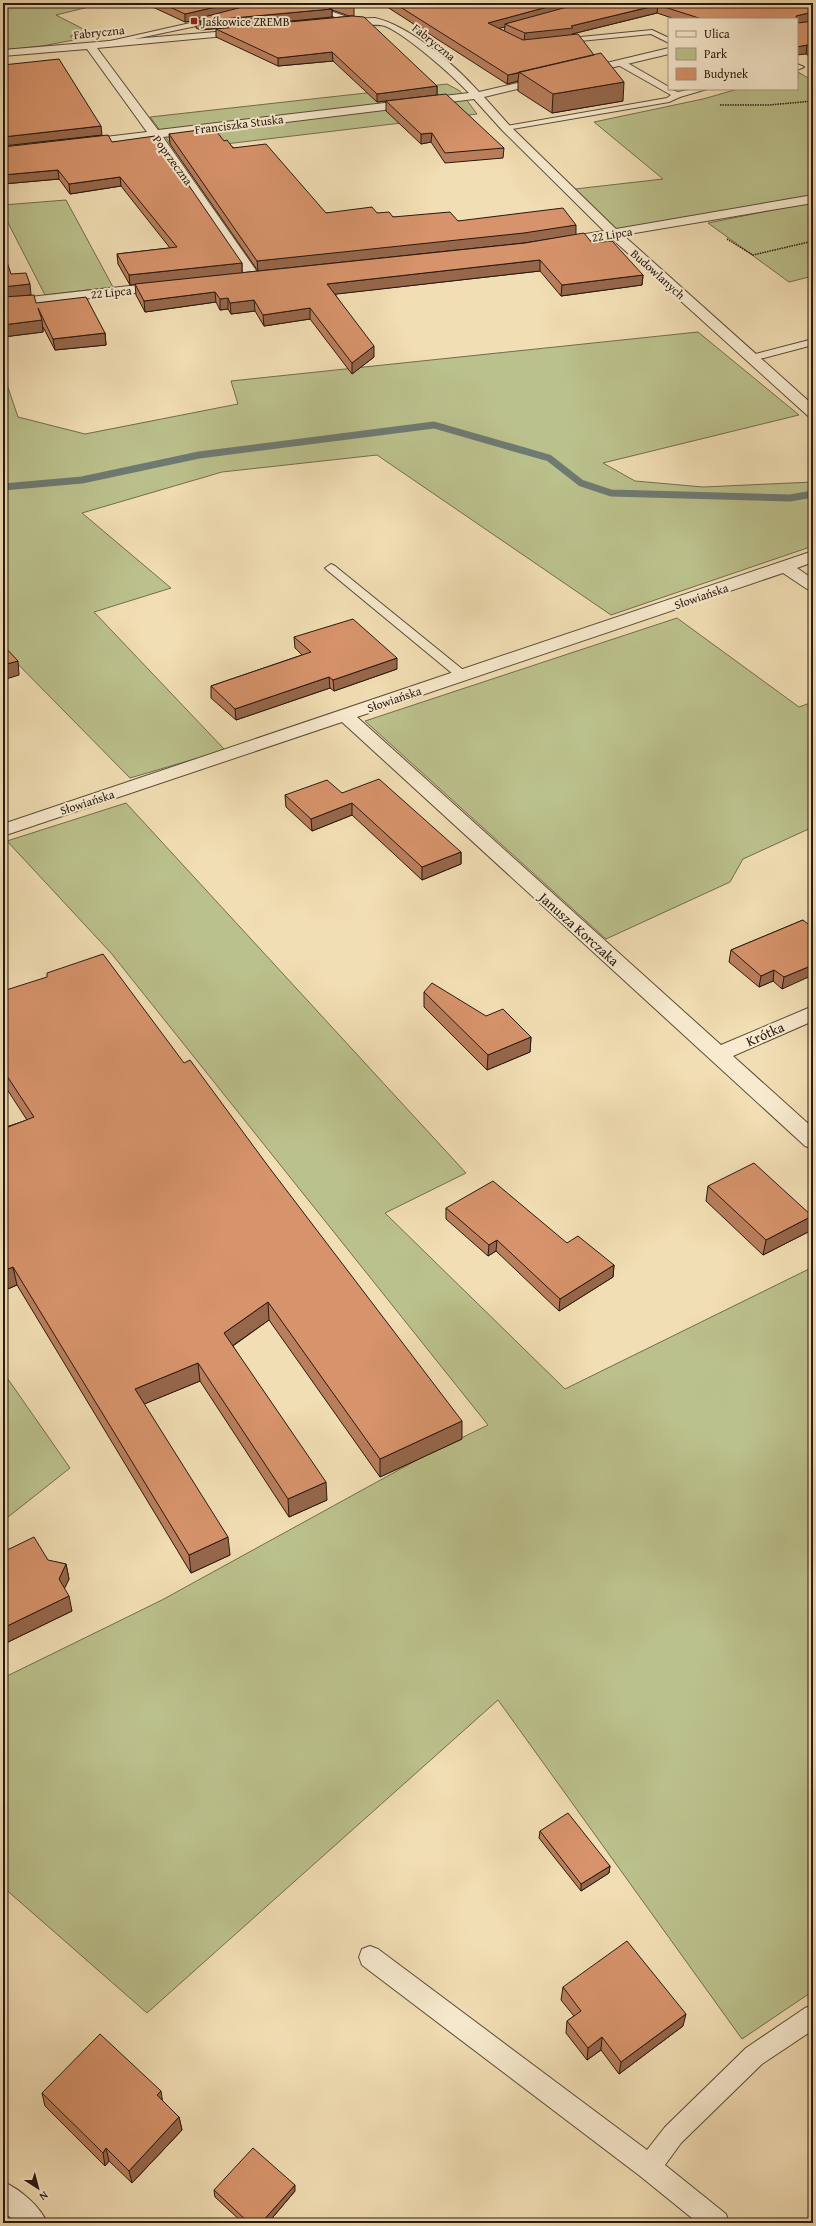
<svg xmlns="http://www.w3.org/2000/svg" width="816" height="2226" viewBox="0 0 816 2226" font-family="'Gentium Book Plus',serif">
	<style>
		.green { fill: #bbc18c; stroke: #726c4e }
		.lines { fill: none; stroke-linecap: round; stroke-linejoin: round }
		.stream { stroke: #6e7a72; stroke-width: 7 }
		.lane-casing { stroke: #5b4a38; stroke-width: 2 }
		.street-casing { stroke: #5b4a38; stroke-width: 2 }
		.path { stroke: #29180f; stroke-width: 1.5; stroke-dasharray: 1.5 1; stroke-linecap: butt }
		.lane { fill: #f7eace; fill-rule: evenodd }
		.street { fill: #f7eace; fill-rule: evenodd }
		.wall { fill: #b97e5c; stroke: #29180f; fill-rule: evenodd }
		.shaded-wall { fill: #96674b; stroke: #29180f }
		.building { fill: #d7936b; stroke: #29180f }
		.poi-dot { fill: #8f2418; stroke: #f7eace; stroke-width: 1.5 }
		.labels { text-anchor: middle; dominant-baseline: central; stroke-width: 4; stroke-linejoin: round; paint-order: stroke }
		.far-poi-label { font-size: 12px; fill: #29180f; stroke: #f7eace; text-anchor: start }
		.far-street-label { font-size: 12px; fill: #29180f; stroke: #f7eace }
		.street-label { font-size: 14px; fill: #29180f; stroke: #f7eace }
	</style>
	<rect width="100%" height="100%" fill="#f2deb4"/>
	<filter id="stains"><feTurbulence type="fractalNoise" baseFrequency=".005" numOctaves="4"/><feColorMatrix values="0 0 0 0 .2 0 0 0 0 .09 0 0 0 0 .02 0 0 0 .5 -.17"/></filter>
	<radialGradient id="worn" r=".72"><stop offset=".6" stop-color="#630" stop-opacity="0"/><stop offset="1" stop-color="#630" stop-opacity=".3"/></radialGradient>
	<path class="green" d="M3,3H105L56,15L89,32L70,36L74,40L42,46L3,50Z
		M798,72L813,81V276L789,282L708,223L783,208L617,230L575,189L663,179L594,122L703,99L738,89H797Z
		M447,84L460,91L477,114L175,150L150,117Z
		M66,200L113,287L45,295L3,213V205Z
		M698,332L799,415L603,463L635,481L703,487L813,482V546L611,615L377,455L222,472L82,513L171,588L94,612L225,750L130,778L3,649V373L18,417L85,434L238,404L231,381Z
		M677,618L799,707L813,702V827L743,859L730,882L606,939L365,721Z
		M126,803L466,1173L385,1213L565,1389L813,1267V1991L742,2039L498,1700L147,2013L3,1887V1678L162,1600L426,1455L488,1425L111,953L7,841Z
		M3,1372L70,1468L3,1521Z"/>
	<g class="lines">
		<path class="stream" d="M3,487L82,480L199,455L434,425L549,458L581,483L611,493L790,498L813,494"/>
		<defs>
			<path id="lane" d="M296,3H307L356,20L349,22Z
				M217,17L221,19L220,21L101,46L97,44Z
				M652,30L669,38V43L651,34L560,43L556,41L560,39Z
				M618,61H624L669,87V89L678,92L693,89H707L680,97L669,102L506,130L502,128L506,126L667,98L671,95L618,65Z
				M797,64L804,67L797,70Z
				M813,339V345L752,361L747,358L748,356Z
				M331,564L335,566L467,673L469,676L467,679H459L327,570L325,568Z
				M370,1946L378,1949L647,2150L665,2127L746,2048L805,2008L813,2005V2030L762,2064L681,2143L665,2165L726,2214L729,2223H698L640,2176L362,1965L359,1957L362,1949Z
				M3,2182C19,2188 41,2207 47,2223H17L3,2211Z"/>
			<path id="street" d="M375,18C410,26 455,65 479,92L547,76L551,77L552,79L551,81L484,97L510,126L616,229L813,195V203L623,235L813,405V417L808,416L610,237L559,246L555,245L553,242L555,239L604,231L502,130L474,99L163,137L260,276L253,280L248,279L152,138L76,145L74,143L80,140L147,132L87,49L3,56V50L251,29V33L247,34L97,48L158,130L469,93C452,75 407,35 385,26C373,22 340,30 334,22L339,19Z
				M669,48V54L581,75L576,72L577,70Z
				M165,282L170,283L172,286L170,289L3,308V300Z
				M813,551V562L797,568L813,579V591L807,589L783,573L357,717L721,1045L813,1006V1021L733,1056L813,1128V1149L805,1146L342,722L3,836V824Z"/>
		</defs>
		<use href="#lane" class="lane-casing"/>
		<use href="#street" class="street-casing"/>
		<path class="path" d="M720,105H769L813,101
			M727,239L753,255L813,241"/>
		<use href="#lane" class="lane"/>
		<use href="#street" class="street"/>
	</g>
	<path class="wall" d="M144,3H349L354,7V16H349L332,10V17L201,30L196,28V20L185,22Z
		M381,3H813V58L806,54L797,19H675L657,13L572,34V35L623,101L552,113L518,91V81L507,84ZM505,27L504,31L499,28Z
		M352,16L437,86V95L377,102L333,61L278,66L216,37V29Z
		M3,65L102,135L3,146V78H5L3,74Z
		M386,101L504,148L503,158L445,163L431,142L421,144L386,111Z
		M169,134L224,141L326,213H377L393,217L458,221L576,235L592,243L643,275L642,285L561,296L540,271L335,294L374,357L352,374L310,319L264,326L255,311L231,314L228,309L220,310L216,302L145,312L136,295L135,284L258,271L170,144ZM569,236L525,243L293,268L524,243Z
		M112,142L242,263V273L130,285L118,264L117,254L170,248L121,186L70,194L59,179L3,184V147Z
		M3,256L11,274L31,295L36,303L105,333L106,345L55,350L43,327V332L3,337Z
		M294,637L397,669L334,691L330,688L236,720L211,698V686L302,655L295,648Z
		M342,793L461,852V864L422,880L352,815L312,831L286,807L285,795Z
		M803,920L782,989L773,981L759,987L729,962L731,950Z
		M3,991L462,1439L380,1477L269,1320L233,1346L327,1500L289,1517L200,1381L144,1404L230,1555L191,1573L17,1285L3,1291V1128L27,1120L3,1083Z
		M424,992L531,1037L530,1052L487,1070L424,1007Z
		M708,1186L810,1231L763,1255L706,1201Z
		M446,1208L567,1243L614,1265L613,1277L559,1311L496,1251L488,1256L446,1219Z
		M3,1552L66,1564L69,1579L64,1588L72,1611L6,1643L3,1638Z
		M540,1831L610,1866L609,1873L581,1891L539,1838Z
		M563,1987L683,2026L619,2074L601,2050L587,2060L566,2033L567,2021L574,2016L561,2000Z
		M42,2093L163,2101L179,2117L182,2130L132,2183L109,2161L105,2166L45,2106Z
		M214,2190L295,2191L268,2223H243L215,2197Z"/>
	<path class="shaded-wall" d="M233,3H269L196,19V20L185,22V14Z
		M562,3H592L505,24V27L488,31V23Z
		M658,5L657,13L572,34V37L524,41L525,33L571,26Z
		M332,9V17L201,30L200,21Z
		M813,12V21L797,24L796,16Z
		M807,45L806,54L797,55V47Z
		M332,52L333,61L278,66V58Z
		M519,73L518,81L507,84L508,75Z
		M624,82L623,101L552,113L553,94Z
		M437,86V95L377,102V94Z
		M101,126L102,135L3,146V137Z
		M432,133L431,142L421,144V134Z
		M58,170L59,179L3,184V175Z
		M120,177L121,186L70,194L69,184Z
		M576,225V235L524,243L258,271L257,261Z
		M540,260V271L328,295L327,284Z
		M242,263V273L130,285L129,275Z
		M643,275L642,285L561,296L562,285Z
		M30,284L31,295L3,298V287Z
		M215,292L216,302L145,312L144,301Z
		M228,298V309L220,310V299Z
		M254,300L255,311L231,314L230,303Z
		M310,308V319L264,326L263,315Z
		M42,320L43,332L3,337V325Z
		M105,333L106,345L55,350L53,339Z
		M374,346V357L352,374V363Z
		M397,658V669L334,691L333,680Z
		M18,661L19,675L3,680V665Z
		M329,677L330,688L236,720L235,709Z
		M352,803V815L312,831L311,819Z
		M461,852V864L422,880V867Z
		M813,965V975L782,989L784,977Z
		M774,970L773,981L759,987L761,976Z
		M531,1037L530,1052L487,1070L488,1055Z
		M812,1216L810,1231L763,1255L766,1240Z
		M497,1240L496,1251L488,1256L489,1245Z
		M614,1265L613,1277L559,1311L560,1299Z
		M13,1267L17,1285L3,1291V1271Z
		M268,1302L269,1320L225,1351L224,1333Z
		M198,1363L200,1381L137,1407L135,1389Z
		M462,1421V1439L380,1477V1459Z
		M326,1482L327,1500L289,1517L288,1499Z
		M228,1537L230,1555L191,1573L189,1555Z
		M66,1564L69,1579L62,1594L59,1579Z
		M69,1596L72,1611L6,1643L3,1628Z
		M610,1866L609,1873L581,1891V1884Z
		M686,2014L683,2026L619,2074L621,2062Z
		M602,2037L601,2050L587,2060L588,2048Z
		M161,2091L163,2104L157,2095Z
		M179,2117L182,2130L132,2183L129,2171Z
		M106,2148L109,2161L105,2166L103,2153Z
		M295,2185V2191L268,2223H261Z"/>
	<path class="building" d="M161,3H233L185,14Z
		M258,3H315L332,9L200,21L196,19Z
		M335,3H349L354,7H348Z
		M394,3H562L488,23L523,40L578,34L594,55L508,75Z
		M582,3H813V12L796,16L798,23L813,21V48L807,45L797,47V19H702L658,5L571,26L573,28L525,33L505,24Z
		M352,16L364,17L437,86L377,94L332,52L278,58L216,29Z
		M601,53L624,82L553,94L519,72Z
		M59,59L101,126L3,137V78L8,77L3,67V65Z
		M446,94L504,148L445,153L432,133L421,134L386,101Z
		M214,128L224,141L227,140L233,148L266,144L326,213L372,207L377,213L389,212L393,217L450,212L458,221L563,208L576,225L524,233L257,261L169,134Z
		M108,135L112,142L155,136L242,263L129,275L117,254L177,247L120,177L69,184L58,170L3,175V147Z
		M584,233L592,243L612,241L643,275L562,285L540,260L327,284L374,346L352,363L310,308L263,315L254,300L230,303L228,298L220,299L215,292L144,301L135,284L525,243Z
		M3,256H5L11,274L26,273L30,284L3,287Z
		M34,295L36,303L86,297L105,333L53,339L38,308L42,320L3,325V297Z
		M353,619L397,658L333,680L329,677L235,709L211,686L311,652L294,637Z
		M3,645L18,661L3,665Z
		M379,779L461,852L422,867L352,803L311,819L285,795L327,780L342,793Z
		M803,920L813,928V965L784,977L774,970L761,976L731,950Z
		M103,954L184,1063L190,1060L268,1166L462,1421L380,1459L268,1302L224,1333L326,1482L288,1499L198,1363L135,1389L228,1537L189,1555L13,1267L3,1271V1129L34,1117L3,1070V991L47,977V973Z
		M432,983L486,1016L503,1009L531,1037L488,1055L424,992Z
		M754,1163L812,1216L766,1240L708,1186Z
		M493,1181L567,1243L578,1236L614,1265L560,1299L497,1240L489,1245L446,1208Z
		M34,1537L48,1560L66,1564L59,1579L69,1596L3,1628V1552Z
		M568,1813L610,1866L581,1884L540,1831Z
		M627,1941L686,2014L621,2062L602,2037L588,2048L567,2021L581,2011L563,1987Z
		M100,2034L161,2091L157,2095L179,2117L129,2171L106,2148L103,2153L42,2093Z
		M253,2148L295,2185L261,2223H249L214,2190Z"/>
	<rect class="poi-dot" x="190" y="17" width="8" height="8" rx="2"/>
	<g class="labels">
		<g class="far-poi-label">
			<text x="202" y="21">Jaśkowice ZREMB</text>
		</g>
		<g class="far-street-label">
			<text transform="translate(99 32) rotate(-6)">Fabryczna</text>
			<text transform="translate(434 42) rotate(39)">Fabryczna</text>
			<text transform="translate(239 124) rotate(-7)">Franciszka Stuska</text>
			<text transform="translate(173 160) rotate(54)">Poprzeczna</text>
			<text transform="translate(612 234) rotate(-9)">22 Lipca</text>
			<text transform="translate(658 274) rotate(42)">Budowlanych</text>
			<text transform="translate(111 292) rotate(-6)">22 Lipca</text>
			<text transform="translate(701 596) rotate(-19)">Słowiańska</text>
			<text transform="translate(394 699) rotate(-19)">Słowiańska</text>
			<text transform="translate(87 802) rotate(-18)">Słowiańska</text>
		</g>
		<g class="street-label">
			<text transform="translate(579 929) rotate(42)">Janusza Korczaka</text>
			<text transform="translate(765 1034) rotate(-24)">Krótka</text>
		</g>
	</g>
	<rect width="816" height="2226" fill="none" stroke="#f2deb4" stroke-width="16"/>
	<rect x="4" y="4" width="808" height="2218" fill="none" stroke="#29180f" stroke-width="2"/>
	<rect x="8" y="8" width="800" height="2210" fill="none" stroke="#29180f"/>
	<rect x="668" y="18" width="130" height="72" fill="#f7eace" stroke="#a59682"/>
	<rect x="676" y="31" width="20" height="6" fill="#f7eace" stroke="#a59682"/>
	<text x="704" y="38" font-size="12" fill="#29180f">Ulica</text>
	<rect x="676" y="48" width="20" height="12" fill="#bbc18c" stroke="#a59682"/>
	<text x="704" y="58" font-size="12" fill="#29180f">Park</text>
	<rect x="676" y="68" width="20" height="12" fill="#d7936b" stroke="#a59682"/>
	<text x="704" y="78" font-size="12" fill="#29180f">Budynek</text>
	<g transform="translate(38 2188) rotate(144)" stroke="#f7eace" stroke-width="3" paint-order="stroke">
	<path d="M0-3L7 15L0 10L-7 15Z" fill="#29180f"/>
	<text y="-6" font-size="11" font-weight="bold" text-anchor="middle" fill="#29180f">N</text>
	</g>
	<rect width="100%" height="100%" filter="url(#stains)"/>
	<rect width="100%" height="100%" fill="url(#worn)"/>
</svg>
